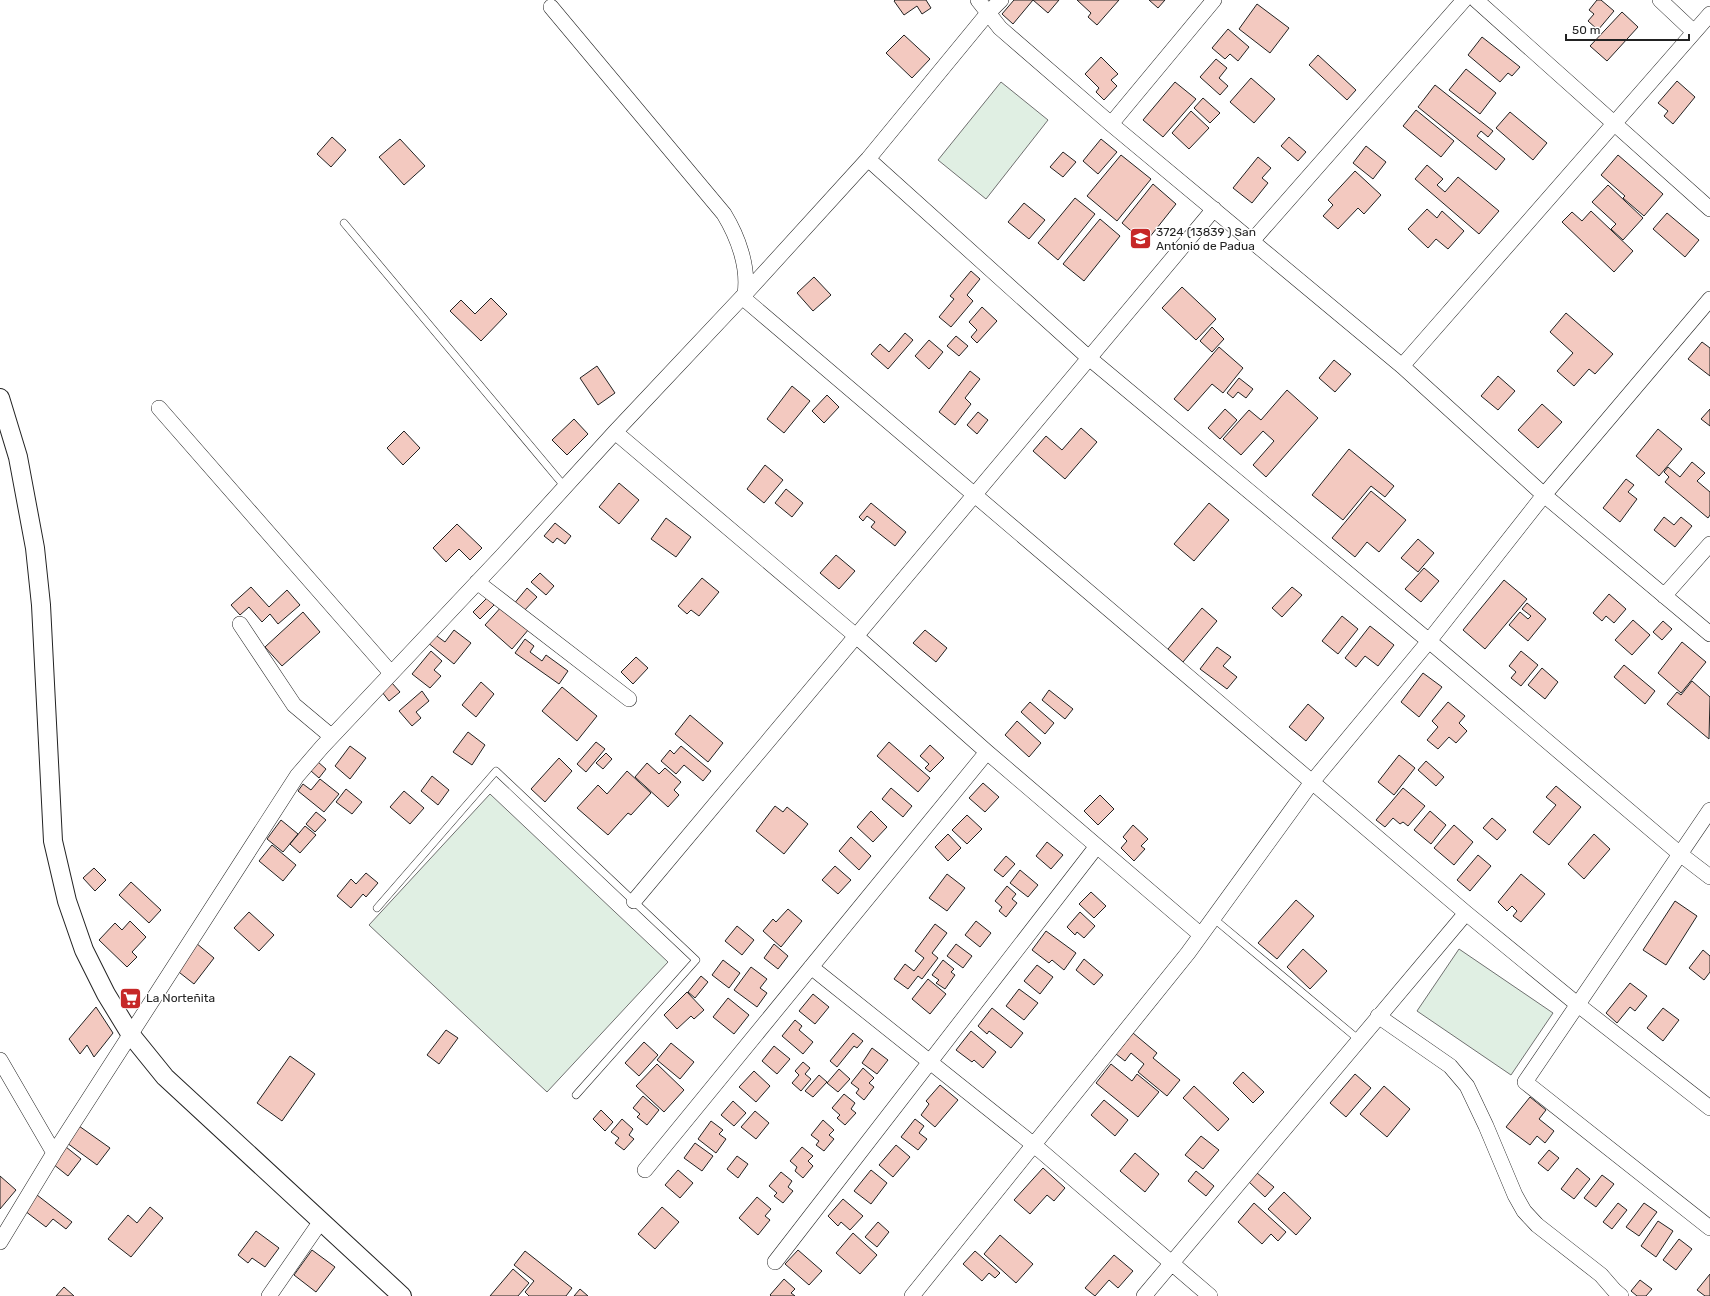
<svg xmlns="http://www.w3.org/2000/svg" width="1710" height="1296" viewBox="0 0 1710 1296" font-family="Rubik,sans-serif">
	<style>
		.pitch { fill: #e0efe3; stroke: #6f6f6f }
		.building { fill: #f3c9c0; stroke: #222 }
		.lines { fill: none; stroke-linecap: round; stroke-linejoin: round }
		.service-casing { stroke: #222; stroke-width: 8 }
		.minor-casing { stroke: #222; stroke-width: 16 }
		.tertiary-casing { stroke: #222; stroke-width: 20 }
		.service { stroke: #fff; stroke-width: 7 }
		.minor { stroke: #fff; stroke-width: 15 }
		.tertiary { stroke: #fff; stroke-width: 18 }
		.labels { text-anchor: middle; dominant-baseline: central; stroke-width: 3; stroke-linejoin: round; paint-order: stroke }
		.poi-label { font-size: 12px; fill: #222; stroke: #fff; text-anchor: start }
	</style>
	<rect width="100%" height="100%" fill="#fff"/>
	<path class="pitch" d="M1001,82L1048,120L986,199L938,160Z
		M490,794L668,962L547,1092L369,925Z
		M1459,949L1553,1013L1511,1075L1417,1011Z"/>
	<path class="building" d="M895,0H926L931,8L922,14L917,6L904,15L894,1Z
		M1014,0H1059L1048,13L1033,0L1013,24L1002,14Z
		M1077,0H1119L1097,25L1088,17L1091,13Z
		M1149,0H1165L1158,8Z
		M1597,0H1601L1614,11L1598,30L1588,21L1594,14L1589,10Z
		M1257,4L1289,28L1270,53L1239,29Z
		M1622,12L1638,27L1607,61L1590,46Z
		M1228,29L1249,47L1238,61L1230,54L1225,59L1212,48Z
		M904,35L930,59L912,78L886,53Z
		M1482,37L1520,67L1512,76L1508,73L1500,82L1468,55Z
		M1318,55L1356,90L1347,100L1309,65Z
		M1101,57L1118,74L1111,80L1117,86L1104,100L1096,92L1099,88L1085,74Z
		M1216,59L1227,68L1219,78L1228,86L1220,95L1200,77Z
		M1466,69L1496,93L1480,114L1449,90Z
		M1251,78L1275,99L1254,123L1230,102Z
		M1677,81L1695,97L1673,124L1664,116L1668,111L1658,103Z
		M1175,82L1196,99L1163,137L1143,120Z
		M1435,85L1493,131L1488,137L1481,131L1477,136L1505,159L1496,170L1418,107Z
		M1203,98L1220,113L1210,123L1194,108Z
		M1416,110L1454,141L1441,157L1403,126Z
		M1191,111L1209,128L1189,149L1172,133Z
		M1510,112L1547,143L1533,160L1496,128Z
		M332,137L346,150L331,167L317,154Z
		M1289,137L1306,152L1298,161L1281,146Z
		M400,139L425,166L404,185L379,157Z
		M1101,139L1117,152L1098,174L1083,161Z
		M1366,146L1386,162L1373,179L1353,163Z
		M1063,152L1076,162L1063,177L1050,167Z
		M1121,155L1151,179L1117,221L1087,196Z
		M1618,155L1663,194L1644,216L1623,198L1625,196L1601,175Z
		M1258,157L1271,168L1262,178L1268,183L1252,203L1233,188Z
		M1427,165L1443,179L1437,185L1445,192L1458,177L1499,211L1479,234L1415,179Z
		M1355,171L1381,195L1364,214L1358,208L1338,229L1323,216L1333,205L1328,200Z
		M1153,184L1176,204L1145,243L1122,223Z
		M1608,185L1643,218L1623,240L1611,229L1616,224L1592,202Z
		M1075,198L1095,214L1058,260L1038,243Z
		M1024,203L1045,220L1029,239L1008,222Z
		M1427,209L1437,218L1442,211L1464,231L1448,249L1436,239L1428,248L1408,229Z
		M1591,211L1633,251L1614,272L1562,222L1572,212L1582,221Z
		M1667,213L1699,240L1685,257L1653,229Z
		M1100,219L1120,236L1084,281L1063,264Z
		M971,271L980,279L967,295L973,301L951,327L939,317L954,299L950,296Z
		M814,277L831,295L813,311L797,293Z
		M1182,287L1216,319L1196,340L1162,308Z
		M491,298L507,314L481,341L450,311L461,300L475,314Z
		M982,307L997,321L977,343L971,337L977,330L969,322Z
		M1566,313L1613,354L1595,374L1589,369L1574,386L1557,371L1573,353L1550,332Z
		M1212,327L1224,339L1212,352L1200,341Z
		M905,333L913,340L888,369L871,354L880,344L889,352Z
		M956,336L968,346L959,356L947,346Z
		M929,340L943,352L929,369L915,356Z
		M1702,342L1710,348V376L1688,359Z
		M1219,347L1243,368L1223,393L1212,384L1188,411L1174,399Z
		M1334,360L1351,374L1335,392L1319,378Z
		M597,366L615,393L598,405L580,378Z
		M970,371L980,379L965,398L971,404L955,425L939,412Z
		M1498,376L1515,391L1498,410L1481,396Z
		M1239,378L1253,389L1246,398L1238,392L1233,398L1227,393Z
		M792,386L810,401L784,433L767,419Z
		M1287,390L1318,418L1266,477L1253,465L1274,441L1263,431L1241,455L1223,439L1249,410L1261,420Z
		M827,395L839,407L824,423L812,411Z
		M1542,404L1562,422L1538,448L1518,430Z
		M1225,409L1237,420L1220,439L1208,428Z
		M1710,409V426L1701,419Z
		M978,412L988,420L977,434L967,425Z
		M574,419L588,434L567,455L552,440Z
		M1081,428L1097,442L1065,479L1033,451L1046,436L1062,450Z
		M1658,429L1682,449L1659,476L1636,456Z
		M404,431L420,448L403,465L387,448Z
		M1349,449L1394,486L1385,497L1371,486L1343,520L1312,495Z
		M1692,462L1705,473L1697,481L1710,492V515L1708,518L1665,482L1669,477L1664,472L1668,467L1680,477Z
		M765,465L783,480L764,503L747,489Z
		M1626,479L1634,485L1628,492L1637,499L1620,522L1603,508Z
		M619,483L639,500L619,524L599,507Z
		M786,489L803,503L792,517L775,503Z
		M1371,491L1406,520L1379,552L1367,542L1355,557L1332,538Z
		M871,503L906,532L895,546L871,527L875,522L867,516L863,521L859,517Z
		M1209,503L1229,520L1194,561L1174,544Z
		M1664,517L1674,525L1681,517L1692,526L1675,547L1654,530Z
		M666,518L691,537L676,557L651,539Z
		M555,523L571,536L565,544L557,538L553,543L544,536Z
		M457,524L482,548L470,560L459,549L446,562L433,548Z
		M1418,539L1434,553L1418,572L1401,558Z
		M836,555L855,571L839,589L820,573Z
		M1424,568L1439,581L1421,602L1405,589Z
		M540,573L554,586L546,595L531,582Z
		M702,578L719,592L699,616L691,610L687,614L678,606Z
		M1504,580L1527,599L1485,649L1463,630Z
		M251,587L269,607L287,590L300,605L278,624L270,614L262,622L249,607L240,615L231,605Z
		M1292,587L1302,595L1282,617L1272,608Z
		M527,588L537,597L522,613L513,605Z
		M1609,594L1626,609L1614,623L1606,616L1602,621L1593,613Z
		M487,598L494,605L480,619L473,612Z
		M1527,603L1546,619L1528,641L1509,625L1520,612L1528,619L1531,616L1522,609Z
		M503,605L529,629L512,649L485,625Z
		M1202,608L1217,621L1183,662L1168,649Z
		M303,612L320,632L282,666L265,647Z
		M1342,616L1358,629L1338,654L1322,641Z
		M1633,620L1650,635L1632,655L1615,640Z
		M1663,621L1672,629L1662,640L1653,632Z
		M1370,626L1394,645L1378,666L1365,656L1356,667L1345,658Z
		M454,630L471,643L454,664L427,642L434,634L445,642Z
		M925,630L947,648L936,662L913,643Z
		M525,639L534,646L530,652L542,661L546,655L568,671L559,684L515,653Z
		M1682,642L1706,662L1681,693L1658,673Z
		M1217,647L1231,657L1223,666L1237,677L1227,689L1200,669Z
		M431,651L442,661L434,670L441,676L430,688L412,674Z
		M1521,651L1538,665L1521,686L1511,678L1516,672L1509,666Z
		M636,657L648,668L633,684L621,672Z
		M1624,665L1655,691L1645,704L1614,677Z
		M1542,668L1558,682L1545,699L1528,685Z
		M1423,673L1442,687L1419,717L1401,702Z
		M1692,681L1710,697L1709,739L1667,704L1677,692L1681,695Z
		M481,682L494,694L476,717L462,705Z
		M392,683L400,692L389,701L382,692Z
		M562,687L597,716L577,741L542,711Z
		M1049,690L1073,709L1065,719L1042,700Z
		M422,691L429,701L416,712L421,718L412,726L399,711Z
		M1030,702L1054,723L1045,734L1021,712Z
		M1448,702L1465,716L1459,723L1467,731L1456,743L1449,737L1438,749L1427,740L1438,727L1432,721Z
		M1308,704L1324,718L1306,741L1289,727Z
		M690,715L723,743L708,762L675,734Z
		M1017,721L1041,743L1029,757L1005,735Z
		M468,732L485,745L472,765L453,752Z
		M596,742L605,749L586,772L577,764Z
		M889,742L930,778L918,792L877,756Z
		M930,745L944,758L930,772L925,768L929,764L920,756Z
		M350,746L366,758L350,779L335,766Z
		M681,746L711,771L703,781L684,765L676,774L661,761L670,750L674,754Z
		M606,753L612,759L603,769L596,763Z
		M1399,755L1415,768L1394,795L1378,782Z
		M559,758L572,771L545,802L531,789Z
		M1426,761L1444,777L1436,786L1418,770Z
		M318,762L326,769L319,778L311,771Z
		M647,763L659,774L665,768L681,782L674,790L679,795L668,807L635,777Z
		M627,771L651,793L631,815L628,813L608,835L577,808L598,785L607,794Z
		M432,776L449,790L438,805L421,791Z
		M320,779L339,794L324,812L298,791L303,784L311,790Z
		M983,783L999,797L985,812L969,798Z
		M1556,786L1581,807L1549,845L1533,832L1556,805L1546,797Z
		M891,788L912,806L903,817L882,799Z
		M1403,788L1425,806L1408,826L1403,822L1400,824L1393,818L1385,827L1376,820Z
		M346,789L362,802L352,814L336,802Z
		M404,791L424,808L410,824L390,807Z
		M1100,795L1114,809L1098,825L1084,811Z
		M775,806L783,812L787,807L808,824L784,854L756,831Z
		M871,811L887,827L873,842L857,827Z
		M1430,811L1446,825L1431,844L1414,830Z
		M316,812L326,820L315,832L306,824Z
		M967,815L982,829L967,844L952,830Z
		M1492,818L1506,830L1497,840L1483,828Z
		M281,820L298,834L283,852L267,839Z
		M1133,825L1148,839L1141,846L1145,849L1134,861L1121,848L1127,841L1123,837Z
		M1454,825L1473,842L1454,865L1434,848Z
		M305,826L316,835L300,853L290,844Z
		M948,834L961,848L948,861L935,847Z
		M1594,834L1610,849L1584,879L1568,864Z
		M851,837L871,856L859,870L839,851Z
		M1047,842L1063,855L1051,869L1036,856Z
		M272,845L296,865L283,881L259,861Z
		M1478,855L1491,866L1470,891L1457,880Z
		M1006,856L1015,864L1003,877L994,870Z
		M835,866L851,880L838,894L822,880Z
		M94,868L106,880L95,891L83,878Z
		M1020,870L1038,885L1028,897L1010,883Z
		M366,873L378,883L366,897L363,894L351,908L337,896L351,879L356,884Z
		M947,874L965,888L947,911L929,898Z
		M1521,874L1545,894L1521,922L1513,916L1517,911L1512,906L1507,911L1498,902Z
		M131,882L161,910L149,923L119,895Z
		M1007,886L1016,894L1012,899L1017,903L1006,917L999,911L1002,907L995,901Z
		M1091,892L1106,906L1094,918L1079,904Z
		M1296,900L1314,916L1277,959L1258,943Z
		M1675,901L1697,916L1666,965L1643,950Z
		M788,909L802,921L781,947L763,931L773,919L776,922Z
		M249,912L274,935L259,951L234,928Z
		M1080,912L1095,926L1084,938L1077,932L1075,935L1067,927Z
		M130,921L146,937L132,952L137,957L127,967L99,940L115,923L122,930Z
		M976,921L991,933L980,947L965,935Z
		M935,924L947,933L932,953L938,958L922,979L918,976L908,989L894,979L905,964L914,971L924,958L915,951Z
		M737,926L754,940L742,955L725,941Z
		M1046,931L1076,953L1064,970L1052,960L1049,963L1032,950Z
		M196,943L214,958L194,984L175,969Z
		M774,944L788,956L778,969L764,958Z
		M956,944L972,956L963,968L947,956Z
		M1303,949L1327,971L1310,989L1287,967Z
		M1703,950L1710,956V972L1704,980L1689,968Z
		M1084,959L1103,975L1094,985L1076,970Z
		M723,960L740,973L729,988L712,975Z
		M943,960L954,969L951,972L955,975L945,989L936,983L939,980L932,975Z
		M1037,965L1053,977L1040,994L1024,981Z
		M751,967L767,979L760,988L767,993L757,1007L734,990Z
		M701,976L708,982L695,998L688,992Z
		M928,979L946,994L930,1014L912,999Z
		M1630,983L1647,996L1635,1011L1630,1007L1617,1023L1606,1013Z
		M1019,989L1038,1003L1024,1020L1006,1006Z
		M687,992L704,1010L694,1019L691,1016L677,1029L664,1015Z
		M813,994L829,1007L815,1024L799,1011Z
		M728,998L749,1015L734,1034L713,1017Z
		M96,1007L113,1033L94,1057L87,1045L80,1054L69,1039Z
		M992,1008L1023,1033L1011,1048L989,1031L987,1034L978,1026Z
		M1663,1008L1679,1020L1663,1041L1647,1028Z
		M795,1020L802,1026L799,1030L813,1042L803,1054L782,1036Z
		M446,1030L458,1038L439,1064L427,1055Z
		M971,1031L996,1052L983,1068L974,1060L972,1062L956,1050Z
		M853,1033L863,1041L857,1048L854,1046L837,1067L830,1061Z
		M1133,1033L1157,1053L1153,1058L1180,1080L1167,1096L1138,1072L1144,1064L1131,1053L1125,1061L1116,1054Z
		M644,1042L658,1055L639,1076L625,1063Z
		M671,1043L694,1062L680,1079L657,1060Z
		M774,1046L790,1059L777,1074L762,1061Z
		M872,1048L888,1060L877,1074L862,1063Z
		M290,1056L315,1074L282,1121L257,1103Z
		M803,1062L810,1068L805,1074L811,1079L801,1091L792,1083L799,1075L795,1071Z
		M657,1064L684,1090L664,1112L636,1086Z
		M1111,1064L1132,1081L1137,1074L1159,1092L1138,1117L1096,1083Z
		M863,1068L874,1078L869,1083L874,1087L864,1100L856,1093L859,1089L851,1083Z
		M839,1069L850,1079L838,1092L827,1083Z
		M754,1071L770,1086L756,1102L739,1087Z
		M1243,1072L1264,1092L1253,1103L1233,1083Z
		M1355,1074L1371,1088L1346,1117L1330,1103Z
		M819,1075L827,1082L813,1097L805,1091Z
		M940,1085L958,1100L935,1127L921,1115L929,1104L926,1101Z
		M1194,1086L1229,1119L1218,1131L1183,1098Z
		M1384,1086L1410,1109L1387,1137L1360,1114Z
		M844,1094L855,1103L851,1109L856,1113L845,1125L837,1118L840,1115L832,1108Z
		M643,1096L659,1110L647,1125L637,1117L640,1114L633,1108Z
		M1530,1097L1546,1110L1539,1119L1554,1131L1545,1143L1537,1136L1530,1145L1506,1127Z
		M1104,1100L1128,1120L1115,1136L1091,1115Z
		M733,1101L746,1113L734,1126L721,1115Z
		M601,1110L613,1122L605,1131L593,1119Z
		M755,1111L769,1123L756,1139L741,1127Z
		M622,1119L633,1129L629,1135L634,1139L624,1150L615,1143L619,1138L611,1132Z
		M915,1119L924,1126L919,1133L927,1139L918,1150L901,1137Z
		M823,1120L834,1130L829,1135L834,1139L824,1151L816,1145L819,1141L811,1135Z
		M711,1121L723,1130L719,1134L726,1139L716,1153L698,1139Z
		M79,1126L110,1148L97,1165L67,1143Z
		M1201,1136L1219,1150L1203,1169L1185,1155Z
		M695,1143L713,1156L702,1171L684,1158Z
		M896,1145L910,1157L893,1177L879,1165Z
		M66,1147L81,1159L68,1176L53,1164Z
		M802,1147L813,1156L808,1161L813,1166L803,1178L795,1171L797,1167L790,1161Z
		M1549,1150L1559,1158L1548,1171L1538,1163Z
		M1135,1153L1159,1174L1145,1192L1120,1171Z
		M737,1156L748,1164L738,1178L727,1169Z
		M1043,1168L1065,1188L1054,1201L1047,1195L1030,1214L1014,1200Z
		M1577,1168L1590,1179L1574,1199L1561,1189Z
		M678,1170L693,1183L680,1198L665,1185Z
		M871,1170L887,1183L871,1204L854,1191Z
		M1196,1171L1214,1186L1206,1196L1188,1181Z
		M781,1172L792,1181L788,1187L793,1191L783,1203L774,1196L777,1193L769,1186Z
		M1257,1173L1274,1187L1265,1197L1249,1182Z
		M1602,1175L1614,1184L1596,1207L1584,1198Z
		M0,1176L16,1190L0,1209Z
		M1284,1192L1311,1218L1296,1235L1268,1209Z
		M37,1195L72,1222L66,1229L53,1219L46,1227L25,1211Z
		M757,1197L771,1209L765,1216L770,1220L758,1235L739,1218Z
		M843,1199L863,1216L850,1230L841,1222L838,1226L828,1216Z
		M1254,1203L1286,1232L1278,1241L1271,1234L1262,1244L1238,1222Z
		M1618,1203L1627,1210L1612,1229L1603,1222Z
		M1644,1203L1657,1212L1639,1236L1626,1227Z
		M150,1207L163,1218L131,1257L108,1239L128,1215L137,1223Z
		M662,1207L679,1222L655,1249L638,1234Z
		M1658,1221L1673,1231L1656,1257L1641,1246Z
		M878,1222L889,1232L877,1247L865,1237Z
		M256,1231L279,1248L265,1267L252,1258L248,1263L238,1255Z
		M853,1233L877,1255L860,1274L836,1253Z
		M1000,1235L1033,1264L1016,1283L984,1254Z
		M1679,1239L1692,1249L1676,1270L1663,1260Z
		M312,1250L335,1267L316,1292L294,1275Z
		M798,1250L822,1271L809,1285L785,1264Z
		M525,1251L572,1288L566,1296H529L525,1292L534,1281L514,1265Z
		M975,1251L1000,1273L995,1278L989,1273L982,1281L963,1264Z
		M1114,1255L1133,1271L1118,1288L1109,1280L1095,1296L1085,1288Z
		M513,1269L529,1283L518,1296H490Z
		M1710,1274V1296H1705L1697,1290Z
		M784,1279L795,1289L791,1293L795,1296H771L770,1295Z
		M1640,1280L1652,1289L1646,1296H1637L1631,1291Z
		M64,1287L74,1296H56Z
		M580,1289L588,1296H574Z"/>
	<g class="lines">
		<defs>
			<path id="service" d="M344,223L565,487
				M377,908L496,771L696,960L576,1095
				M1213,918L1358,1039"/>
			<path id="minor" d="M978,0L1000,28L1111,124L1402,366L1544,495L1710,634
				M1476,0L1710,209
				M1660,0L1694,32
				M551,7L724,214C738,237 749,267 745,294
				M1111,124L1214,0
				M868,159L1089,358L1429,641L1680,854L1710,877
				M1252,241L1464,0
				M742,297L1466,913L1577,1004L1710,1108
				M1402,366L1710,14
				M159,408L391,673
				M615,432L856,636L987,752L1201,935
				M477,582L629,699
				M1664,596L1710,544
				M240,624L294,705L331,736
				M1710,810L1525,1082L1710,1228
				M634,901L1214,209
				M811,967L1034,1145L1210,1296
				M1378,1016L1450,1066L1467,1086L1486,1126L1515,1195L1524,1211L1537,1225L1601,1275L1614,1290L1621,1296
				M0,1060L54,1153
				M645,1170L987,752
				M0,1242L54,1153L297,776L322,747L502,556L615,432L745,294L868,159L988,13L1001,0
				M775,1262L1097,846
				M269,1296L321,1221
				M912,1296L1188,953L1312,782L1429,641L1544,495L1710,299
				M1144,1296L1466,913"/>
			<path id="tertiary" d="M0,398L18,457L35,548L41,605L53,841L67,901L84,950L106,994L131,1035L165,1077L402,1296"/>
		</defs>
		<use href="#service" class="service-casing"/>
		<use href="#minor" class="minor-casing"/>
		<use href="#tertiary" class="tertiary-casing"/>
		<use href="#service" class="service"/>
		<use href="#minor" class="minor"/>
		<use href="#tertiary" class="tertiary"/>
	</g>
	<defs>
		<symbol id="school-square" viewBox="-11 -11 22 22"><rect x="-9" y="-9" width="18" height="18" rx="4" fill="#c62828" stroke="#fff"/><path d="M0-5L7-2L0 1L-7-2ZM-4 1L0 2.5L4 1V4Q0 6-4 4Z" fill="#fff"/></symbol>
		<symbol id="supermarket-square" viewBox="-11 -11 22 22"><rect x="-9" y="-9" width="18" height="18" rx="4" fill="#c62828" stroke="#fff"/><path d="M-6-5.5h2.5l.6 2H6L4.5 2H-2.5L-4.4-4H-6ZM-1.5 3.2a1.3 1.3 0 1 0 .1 0ZM3 3.2a1.3 1.3 0 1 0 .1 0Z" fill="#fff"/></symbol>
	</defs>
	<g fill-rule="evenodd">
		<use href="#school-square" x="1128" y="226" width="25" height="25"/>
		<use href="#supermarket-square" x="118" y="986" width="25" height="25"/>
	</g>
	<g class="labels">
		<g class="poi-label">
			<text x="1156" y="232">3724 (13839 ) San<tspan x="1156" dy="14">Antonio de Padua</tspan></text>
			<text x="146" y="998">La Norteñita</text>
		</g>
	</g>
	<path d="M1566 34v6h123v-6" fill="none" stroke="#222222" stroke-width="2"/>
	<text x="1572" y="34" font-size="12" fill="#222222" stroke="#ffffff" stroke-width="3" paint-order="stroke">50 m</text>
</svg>
